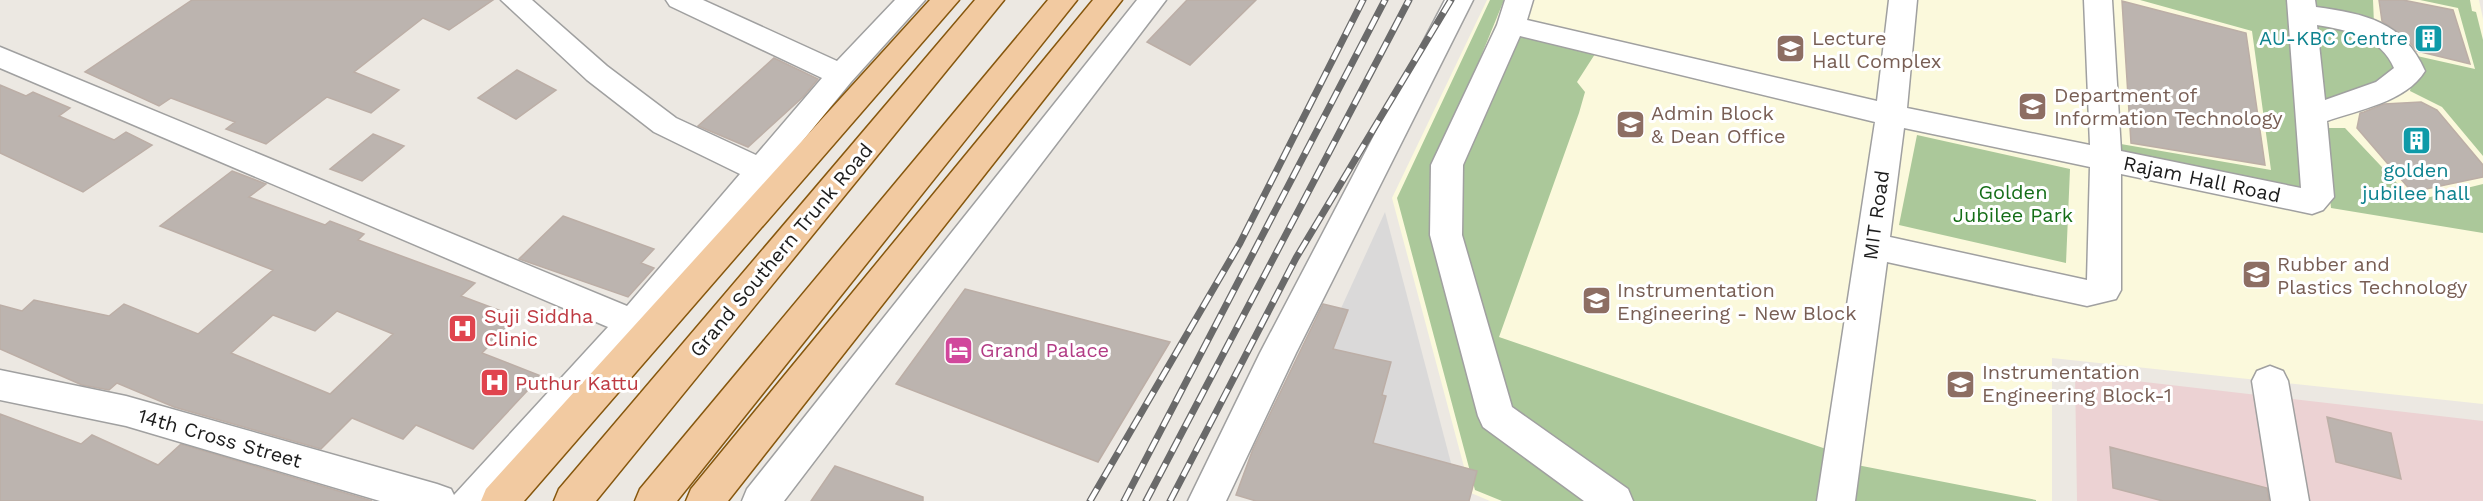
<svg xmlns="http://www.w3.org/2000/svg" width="2483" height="501" viewBox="0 0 2483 501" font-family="'Work Sans',sans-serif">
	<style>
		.residential { fill: #dad9d9 }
		.commercial { fill: #ecd2d3 }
		.education { fill: #fbf9dc }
		.forest { fill: #abc89a }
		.building { fill: #bcb4af; stroke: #bcaea6; stroke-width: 1.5; fill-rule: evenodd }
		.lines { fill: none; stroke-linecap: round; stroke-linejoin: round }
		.minor-casing { stroke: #a0a0a0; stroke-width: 3 }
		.major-casing { stroke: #86570e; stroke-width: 3 }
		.minor { fill: #fff; fill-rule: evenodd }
		.major { fill: #f2caa1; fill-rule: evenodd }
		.rail-casing { stroke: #6a6a6a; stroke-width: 7 }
		.rail { stroke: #fff; stroke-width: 4.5; stroke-dasharray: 14; stroke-linecap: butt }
		.labels { text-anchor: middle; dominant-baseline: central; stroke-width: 6; stroke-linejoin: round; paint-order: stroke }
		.education-label { font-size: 20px; fill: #785e54; stroke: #fff; text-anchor: start }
		.culture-label { font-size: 20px; fill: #0d838f; stroke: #fff; text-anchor: end }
		.street-label { font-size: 20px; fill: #1c1c1c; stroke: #fff }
		.park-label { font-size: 20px; fill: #156e17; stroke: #fff }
		.health-label { font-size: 20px; fill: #be3a42; stroke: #fff; text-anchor: start }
		.hotel-label { font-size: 20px; fill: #b23c85; stroke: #fff; text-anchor: start }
	</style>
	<rect width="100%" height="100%" fill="#ece8e2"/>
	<path class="residential" d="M1385,212L1461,501H1253Z"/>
	<path class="commercial" d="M2075,374L2483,421V501H2077Z"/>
	<path class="education" d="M1487,0H2479L2483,19V404L2052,358V501H1490L1471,493L1392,198Z"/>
	<path class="forest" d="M1490,0H1504L1437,164L1488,422L1600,501H1502L1475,490L1397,198Z
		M2140,0H2292L2306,193L2116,155L2115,143L2271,170L2252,31Z
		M2310,0H2373L2374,24L2311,10Z
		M2420,0H2470L2472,11L2476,12L2483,40V156L2442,107L2410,91L2417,56L2475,69L2458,8Z
		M2312,20L2383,42L2400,68L2383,84L2317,106Z
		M1518,34L1595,54L1577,82L1585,92L1579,113L1499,337L1829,450L1821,501H1630L1510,411L1458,233L1461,166Z
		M2323,128H2345L2414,201L2483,184V233L2331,208Z
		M1917,135L2070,169L2066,263L1899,225Z
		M1857,465L2036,500V501H1852Z"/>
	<path class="building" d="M192,0H493L449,30L423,18L354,72L399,90L371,113L327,97L266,144L226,129L235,122L171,98L159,106L85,72Z
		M1187,0H1256L1190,65L1147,42Z
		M2379,0H2403L2453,10L2470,64L2417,51L2407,39L2382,21Z
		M2122,1L2246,33L2265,165L2131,143Z
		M774,58L818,79L803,97L748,147L698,126Z
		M517,70L556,90L516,119L478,98Z
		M0,85L26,96L33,92L70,108L59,116L114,140L126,132L152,145L83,192L0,153Z
		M2421,102L2437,110L2483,165V177L2412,192L2357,128L2360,113L2364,112L2384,104Z
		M373,134L404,146L362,181L330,169Z
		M232,171L266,184L249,197L325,225L330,221L364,234L358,240L475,283L461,296L517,317L482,353L541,376L473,449L416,425L403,439L352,418L321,449L174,407L117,383L109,390L82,385L0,349V305L22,311L34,300L109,316L124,304L198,334L273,270L160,226ZM337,311L393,334L330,394L231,353L273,315L315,331Z
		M563,216L654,249L641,263L654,268L628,297L519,259Z
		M965,289L1170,342L1098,462L896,384Z
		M1323,304L1348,310L1333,349L1391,362L1382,395L1386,396L1373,443L1477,471L1469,501H1256L1236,495L1253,449Z
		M0,414L81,444L92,435L158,465L181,444L372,501H0Z
		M2327,417L2391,433L2401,479L2336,462Z
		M2110,447L2267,488L2269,501H2163L2113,488Z
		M835,466L923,497V501H811Z"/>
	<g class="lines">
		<defs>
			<path id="minor" d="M501,0H532L607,66L676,118L756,155L822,78L670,6L666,0H703L837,61L895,0H925L851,82L645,333L494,501H380L126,426L0,400V370L126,396L437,484L451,489L454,495L608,327L0,68V47L627,306L740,174L654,132L587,80Z
				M1137,0H1166L784,501H742L747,489Z
				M1445,0H1473L1296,353L1226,501H1188L1260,353Z
				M1505,0H1533L1527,20L1877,101L1889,0H1917L1907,108L2090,145L2084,0H2112L2121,151L2301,188L2287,0H2315L2316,7C2365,14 2403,21 2425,71C2406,102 2358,110 2327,121L2334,197L2323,210L2312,214L2121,174V290L2116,299L2087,306L1887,262L1855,501H1817L1875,122L1520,36L1463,165L1462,235L1512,407L1628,489L1633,501H1584L1483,427L1478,416L1430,235L1431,165L1497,25ZM2317,25C2348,30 2381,37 2394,68L2376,82L2325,100ZM1904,128L2090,167L2087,280L1890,237Z
				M2270,366L2283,371L2288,381L2309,501H2271L2252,381L2257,371Z"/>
			<path id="major" d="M930,0H959L524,501H481L486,489Z
				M975,0H1004L596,501H554L559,489Z
				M1048,0H1077L677,501H635L640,489Z
				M1093,0H1122L728,501H686L691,489Z"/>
		</defs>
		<use href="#minor" class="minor-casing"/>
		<use href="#major" class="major-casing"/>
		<use href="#minor" class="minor"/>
		<use href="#major" class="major"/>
		<defs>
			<path id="rail" d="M1090,501L1240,243L1363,0
				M1124,501L1385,0
				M1146,501L1409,0
				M1170,501L1296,258L1451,0"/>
		</defs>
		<use href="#rail" class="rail-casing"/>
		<use href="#rail" class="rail"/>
	</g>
	<defs>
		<symbol id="building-square" viewBox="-11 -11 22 22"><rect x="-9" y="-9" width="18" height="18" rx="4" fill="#0f9aa8" stroke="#fff"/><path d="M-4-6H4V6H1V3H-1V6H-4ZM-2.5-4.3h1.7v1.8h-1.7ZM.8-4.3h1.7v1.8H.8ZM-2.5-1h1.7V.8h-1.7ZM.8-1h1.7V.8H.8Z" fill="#fff"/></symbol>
		<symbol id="university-square" viewBox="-11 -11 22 22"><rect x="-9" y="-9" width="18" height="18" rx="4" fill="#8d6e63" stroke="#fff"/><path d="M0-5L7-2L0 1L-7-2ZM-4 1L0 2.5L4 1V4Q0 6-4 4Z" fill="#fff"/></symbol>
		<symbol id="hospital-square" viewBox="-11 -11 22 22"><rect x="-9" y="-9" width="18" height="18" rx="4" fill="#e0444e" stroke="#fff"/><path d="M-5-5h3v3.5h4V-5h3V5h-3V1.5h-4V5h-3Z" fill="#fff"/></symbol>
		<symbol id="hotel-square" viewBox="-11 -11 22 22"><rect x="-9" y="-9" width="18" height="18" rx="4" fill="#d1479c" stroke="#fff"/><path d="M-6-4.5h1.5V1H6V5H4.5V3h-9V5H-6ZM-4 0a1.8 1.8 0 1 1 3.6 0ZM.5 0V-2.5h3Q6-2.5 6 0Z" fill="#fff"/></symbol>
	</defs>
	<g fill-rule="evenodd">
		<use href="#building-square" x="2412" y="22" width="33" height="33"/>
		<use href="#university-square" x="1774" y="32" width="33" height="33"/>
		<use href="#university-square" x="2016" y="90" width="33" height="33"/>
		<use href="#university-square" x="1614" y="108" width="33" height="33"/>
		<use href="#building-square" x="2400" y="124" width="33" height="33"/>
		<use href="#university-square" x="2240" y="258" width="33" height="33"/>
		<use href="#university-square" x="1580" y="284" width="33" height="33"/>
		<use href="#hospital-square" x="446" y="312" width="33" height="33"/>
		<use href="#hotel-square" x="942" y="334" width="33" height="33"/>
		<use href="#hospital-square" x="478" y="366" width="33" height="33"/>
		<use href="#university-square" x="1944" y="368" width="33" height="33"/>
	</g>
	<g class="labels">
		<g class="education-label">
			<text x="1812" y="38">Lecture<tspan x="1812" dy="23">Hall Complex</tspan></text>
			<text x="2054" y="95">Department of<tspan x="2054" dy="23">Information Technology</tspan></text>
			<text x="1651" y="113">Admin Block<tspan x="1651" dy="23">&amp; Dean Office</tspan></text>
			<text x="2277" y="264">Rubber and<tspan x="2277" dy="23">Plastics Technology</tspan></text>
			<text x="1617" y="290">Instrumentation<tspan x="1617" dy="23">Engineering - New Block</tspan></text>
			<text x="1982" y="372">Instrumentation<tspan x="1982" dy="23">Engineering Block-1</tspan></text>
		</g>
		<g class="culture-label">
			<text x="2408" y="38">AU-KBC Centre</text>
			<text x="2416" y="170" text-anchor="middle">golden<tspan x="2416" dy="23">jubilee hall</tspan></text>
		</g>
		<g class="street-label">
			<text transform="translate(2202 179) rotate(12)">Rajam Hall Road</text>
			<text transform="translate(1876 215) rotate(-82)">MIT Road</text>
			<text transform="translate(781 250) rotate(-50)">Grand Southern Trunk Road</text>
			<text transform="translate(220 438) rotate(16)">14th Cross Street</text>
		</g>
		<g class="park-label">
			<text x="2013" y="192">Golden<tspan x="2013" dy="23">Jubilee Park</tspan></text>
		</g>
		<g class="health-label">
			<text x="484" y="316">Suji Siddha<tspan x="484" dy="23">Clinic</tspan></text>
			<text x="515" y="383">Puthur Kattu</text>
		</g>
		<g class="hotel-label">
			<text x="980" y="350">Grand Palace</text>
		</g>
	</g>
</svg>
